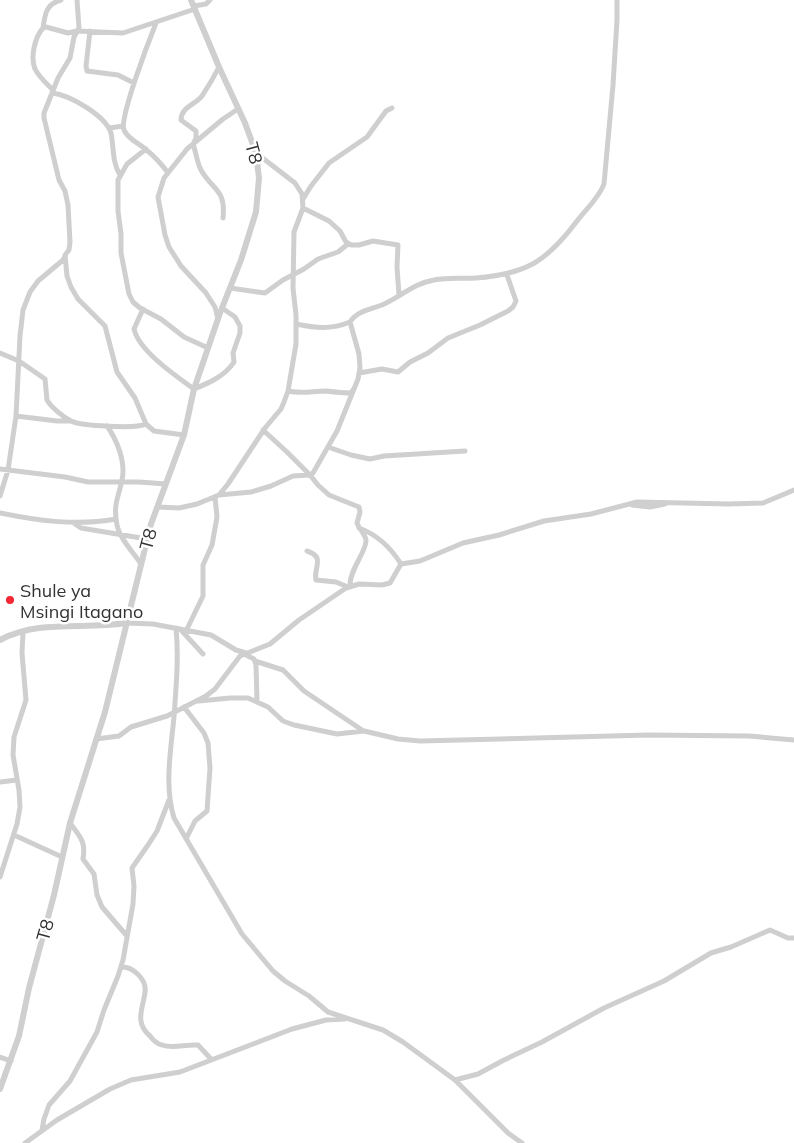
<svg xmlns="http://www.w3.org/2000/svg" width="794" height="1143" viewBox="0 0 794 1143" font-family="Mulish,sans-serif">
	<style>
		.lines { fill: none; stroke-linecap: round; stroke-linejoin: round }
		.minor { stroke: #cfcfcf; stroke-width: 5 }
		.tertiary { stroke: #cfcfcf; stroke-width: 6 }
		.poi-dot { fill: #f62633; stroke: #fff; stroke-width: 2 }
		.labels { text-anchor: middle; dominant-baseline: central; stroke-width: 5; stroke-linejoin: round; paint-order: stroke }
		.street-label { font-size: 18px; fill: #323232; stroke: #fff }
		.poi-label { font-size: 18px; fill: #323232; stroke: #fff; text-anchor: start }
	</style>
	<rect width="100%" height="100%" fill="#fff"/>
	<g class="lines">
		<path class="minor" d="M77,0L79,28L74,37L70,58L58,78L44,113V118L59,180L65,191L68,205L70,242L69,250L65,255L67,276L71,287L78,299L105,326L117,372L135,398L146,424L154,431L184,435
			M194,6L206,4L210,0
			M156,23C150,38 119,118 124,130C127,138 138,143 144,148C153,155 161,163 168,173
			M43,28C45,14 46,4 61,0
			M90,31L86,66L87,71L118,75L134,83
			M219,67C214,77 208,87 202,96C195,105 181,107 181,120L196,131V138L193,144C196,152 197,163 201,170C213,191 226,189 223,218
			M53,90C47,84 39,77 35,69C30,57 35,37 43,28L46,27L68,33L77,31L123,33L195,9
			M52,93C70,95 106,116 111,133C114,148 112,162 120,175
			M109,128L123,126
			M146,149L127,164L118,180V211L121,234V253L129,294L133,302L140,308L161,319L184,337L208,348
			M303,199L311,186L329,163L367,137L386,111L392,108
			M303,208L329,221L340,231L346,242L351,245H359L373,241L398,245L397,267L399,295
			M230,288L265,293L283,280L304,269L318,259L338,252L348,244
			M143,309L134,329C139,351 176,376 194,389C209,383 225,376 234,362L233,353L240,333V326L235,317L222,308
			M218,319L215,307L206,293L181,266L169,247L165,235L158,197L164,178L187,149L223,119L238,109
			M296,324C315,328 331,330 350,322
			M0,353L19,361L45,379L47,400C51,407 63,417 71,421C81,426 136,429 146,424
			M359,373L382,369L398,372L410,362L428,353L448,338L480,325L508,311L513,307L516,301L507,275
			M288,391C301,394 313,391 326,391C334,392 342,393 351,393L353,390
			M16,416L57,421H70
			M107,426C117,440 126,462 122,480C118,500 113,503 117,525C120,539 133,552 141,564
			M263,430L287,452L310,475L318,485L329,495L359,507L360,512L357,523C359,529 365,534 366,540C367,551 349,570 350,586
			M328,447L351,455L370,459L384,456L465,451
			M0,469L65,477L88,482H139L166,484
			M219,495L251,492L271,486L293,476L310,475L313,473L337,431L358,379L360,368L359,354L350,322C357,311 371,309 382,305C400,297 415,283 434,280C448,277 462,279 476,278C527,274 547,261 577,221C586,209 599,198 604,184L613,85L617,20V0
			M0,496L8,470L16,416L20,336L23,310L30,292L38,281L63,260L65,256
			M632,505L650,507L665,504
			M158,507L179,508L197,504L219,495L228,484L265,428L281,409L284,402L288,391L296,344V315L293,288L294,232L303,208L302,194L295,183L256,153
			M0,513C39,521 77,526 116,519
			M75,524L81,528L147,539
			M359,528C378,535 391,548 401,564
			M307,551C326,557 313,568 316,580L336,582L348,587
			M126,623L153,624L211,635L236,650L246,653
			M176,628C179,658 176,687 174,717C171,749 164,786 174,818L242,934L273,971L285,981L309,996L328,1012L383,1030L403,1042L455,1080L508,1133L522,1143
			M180,629L203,654
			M187,629L203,596V565L212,545L217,517L215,497
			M244,654L254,659L256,665L257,701
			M255,661L283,670L304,691L362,730
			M199,701L230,698H248L268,707L283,721L294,725L337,734L364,731L398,739L420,741L648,735L749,736L794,740
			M184,707L204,733L208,743L210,768L207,811L195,821L186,839
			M96,739L119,736L131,727L167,716L206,696L215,689L240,656L270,644L299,620L346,588L359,584L382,585L390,583L401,564L420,561L463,543L499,535L544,521L591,514L637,502L728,504L763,503L794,490
			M0,782L17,780
			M70,823C80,837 86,841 83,859L94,874L97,895L102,907L127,936
			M14,835L62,857
			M0,877L17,824L20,807L19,790L13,755L14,737L26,700L22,653L23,632
			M121,967C133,966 147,980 145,992C143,1009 134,1022 150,1036C153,1040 157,1044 162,1045C173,1049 186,1044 198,1045L211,1059
			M0,1057L11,1061
			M455,1080L478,1074L504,1060L542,1042L604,1008L664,981L711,953L731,947L770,930L788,938H794
			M42,1130L44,1119L49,1105L70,1081L97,1032L104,1010L118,976L123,960L133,904L134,886L132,868L148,845L157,831L169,800
			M25,1143L57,1120L110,1089L131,1080L180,1072L292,1029L326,1020L345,1019"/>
		<path class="tertiary" d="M0,640C39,619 84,630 126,623
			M0,1089L19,1036L29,988L54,895L70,823L105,712L151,524L184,435L194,389L220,313L241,260L256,212L259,178L256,153L245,123L219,67L191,0"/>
	</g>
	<circle class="poi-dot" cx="10" cy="600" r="5"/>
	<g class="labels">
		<g class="street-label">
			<text transform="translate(254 153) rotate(75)">T8</text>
			<text transform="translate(148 539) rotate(-75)">T8</text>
			<text transform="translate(45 930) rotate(-74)">T8</text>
		</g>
		<g class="poi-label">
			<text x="20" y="590">Shule ya<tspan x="20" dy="21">Msingi Itagano</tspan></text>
		</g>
	</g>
</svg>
